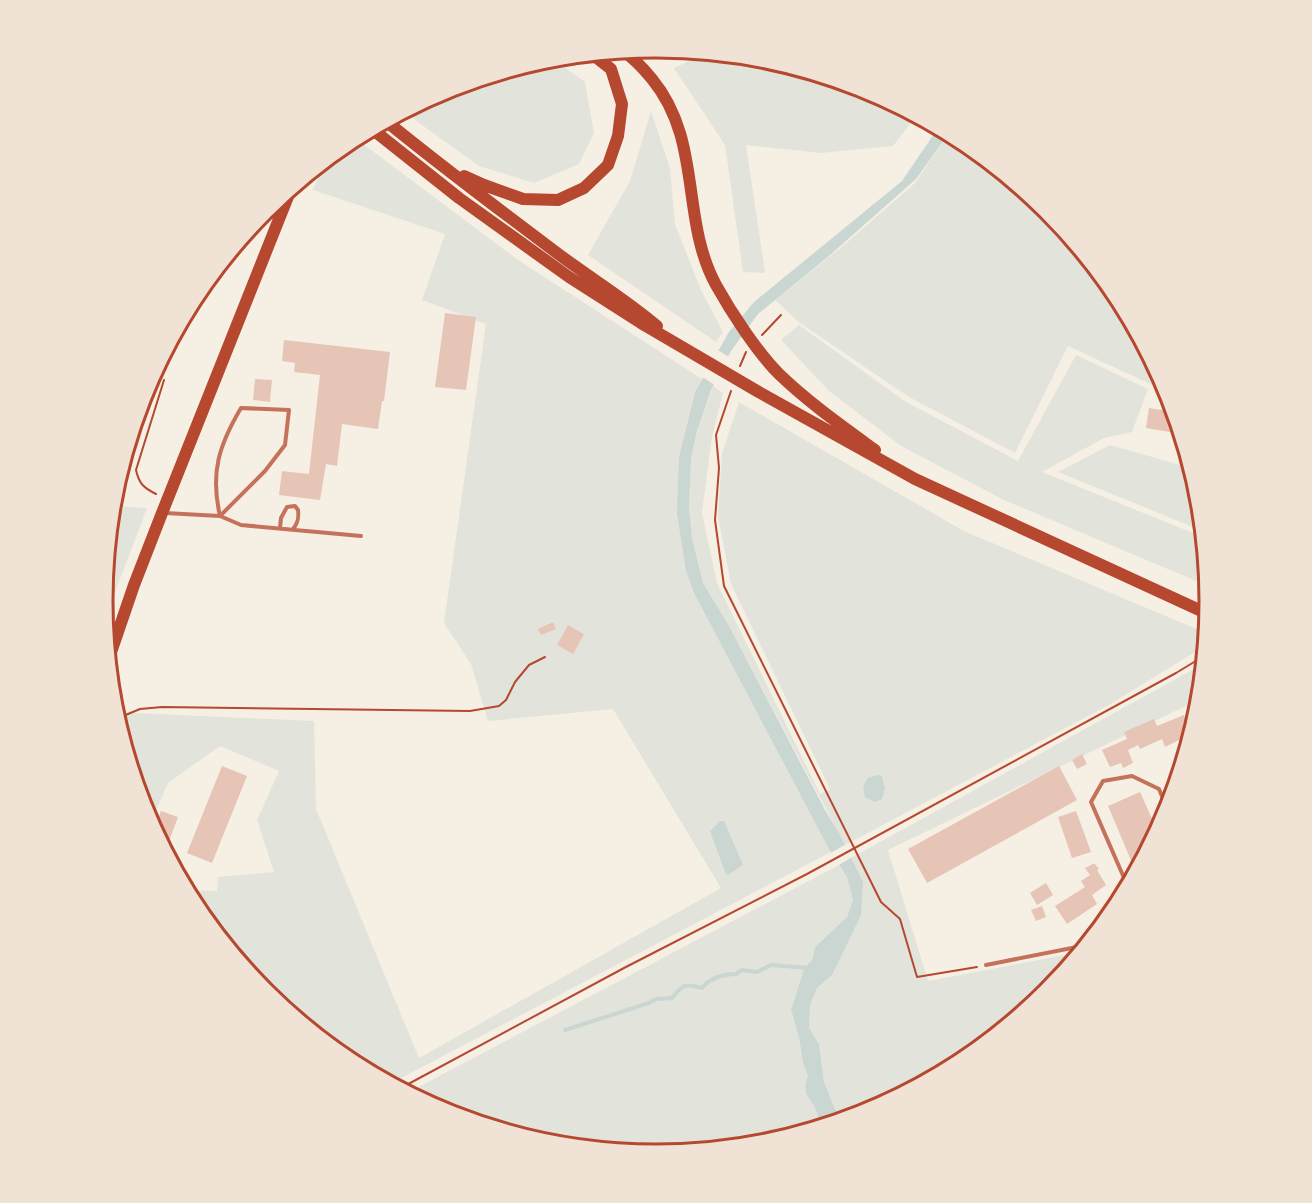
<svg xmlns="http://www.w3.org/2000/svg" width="1312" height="1203" viewBox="0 0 1312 1203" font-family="'Alegreya Sans',sans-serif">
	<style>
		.green { fill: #e2e4dc }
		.water { fill: #c9d6d2 }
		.pier { fill: #f6efe4 }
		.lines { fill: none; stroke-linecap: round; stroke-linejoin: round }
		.stream { stroke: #c9d6d2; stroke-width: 4 }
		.building { fill: #e6c5b7 }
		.path { stroke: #b5482f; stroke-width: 2 }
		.service { stroke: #c5725c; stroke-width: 4 }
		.primary { stroke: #b5482f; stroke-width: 12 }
		.trunk { stroke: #b5482f; stroke-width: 12 }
		.rim { fill: none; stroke: #b5482f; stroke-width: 3 }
	</style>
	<rect width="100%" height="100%" fill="#f6efe4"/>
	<path class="green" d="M707,53L764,59L868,90L916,116L893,146L821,153L746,145L765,273L743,272L725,145L674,68Z
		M551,58L585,82L594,133L579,164L534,183L479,166L404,112L445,90Z
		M651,111L670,168L675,224L701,290L723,332L716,342L588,255L630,181Z
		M949,133L964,141L1048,210L1116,294L1163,381L1159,388L1068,346L1015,453L909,397L800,323L775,300L844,245L915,183Z
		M355,138L518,260L702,379L695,392L679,457L695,595L831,852L390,1084L348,1062L264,993L196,909L186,890L217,891L218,877L274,872L257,820L279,771L220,746L168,783L150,824L145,813L114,712L314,721L316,809L419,1058L721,888L613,709L488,721L471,664L444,623L486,324L422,300L445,234L313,190L326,160Z
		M799,325L906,402L1018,461L1076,355L1148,389L1132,432L1104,438L1042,472L1203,537L1208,586L1004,500L901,446L829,391L781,340Z
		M713,386L723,393L712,437L702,513L717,583L820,794L830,789L731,584L718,516L722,453L739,402L964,531L1206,633L1205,646L1107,706L845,845L729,626L703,583L692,538L689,507L691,459L698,428Z
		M1110,445L1191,468L1199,494L1203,531L1058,472Z
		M112,506L147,508L104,621L103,601Z
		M1203,664L1200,699L888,850L928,981L1081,952L1047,993L963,1062L868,1113L840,1121L824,1082L819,1044L809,1028L810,1005L817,988L832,975L863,882L851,858Z
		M839,865L847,877L853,900L847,917L815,947L812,960L804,969L791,1010L799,1037L803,1063L808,1076C802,1093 807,1094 815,1108C818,1114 819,1121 822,1127L764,1144L656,1155L643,1154L617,1142L596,1149L548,1144L444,1113L407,1093Z"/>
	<path class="water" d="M938,128L949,133L916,179L830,255L758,314L731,351L711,390L697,431L691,459L689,507L692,538L703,583L729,626L825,810L839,833L863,882L861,915L832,975L817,988L810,1005L809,1028L819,1044L824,1082L840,1121L822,1127C819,1121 818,1114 815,1108C807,1094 802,1093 808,1076L803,1063L799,1037L791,1010L804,969L812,960L815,947L847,917L853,900L847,877L829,849L695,595L686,571L677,513L679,457L695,392L729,332L754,302L902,181Z
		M878,775L882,776L885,788L882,799L875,802L865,797L863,786L868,778Z
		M720,821H724L743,865L728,875L725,872L710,831Z"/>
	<path class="pier" d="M716,349L731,358L716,386L701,376Z
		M848,843L854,856L837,866L829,854Z"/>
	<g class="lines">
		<path class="stream" d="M565,1030L649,1003L656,999L672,998C683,984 685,983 702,988C709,978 724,974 736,974L742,970L757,972L771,965L809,968"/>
	</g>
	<path class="building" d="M445,313L476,317L466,390L435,387Z
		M284,340L390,352L384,401H382L378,429L342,424L337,466L326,464L320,500L279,495L282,471L309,474L320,375L294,372L295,363L282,361Z
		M255,379L272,380L270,402L253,400Z
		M1149,408L1174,412L1181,434L1146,428Z
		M553,622L556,629L541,635L538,629Z
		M568,625L584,634L573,654L557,645Z
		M1184,715L1191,734L1165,747L1162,739L1140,749L1138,745L1128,750L1133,763L1123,768L1121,763L1110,767L1102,750L1127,739L1124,732L1154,719L1157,726Z
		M1082,754L1087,764L1077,769L1072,760Z
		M222,766L247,776L212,863L187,853Z
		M1059,766L1077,800L927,883L908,849Z
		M1140,792L1158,832L1136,872L1108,806Z
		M161,811L178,817L165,852L154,830Z
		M1076,811L1091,852L1072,858L1058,817Z
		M1093,864H1095L1099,869L1097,870L1106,885L1092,895L1097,904L1067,924L1055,906L1085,887L1081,881L1090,875L1085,868Z
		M1046,883L1053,895L1037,905L1030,893Z
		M1042,906L1046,917L1036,921L1031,910Z"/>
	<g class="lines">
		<path class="path" d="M762,335L781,315
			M740,366L746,352
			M731,391L716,435L719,468L715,520L724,586L881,902L900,919L917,977L977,967
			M156,494C144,488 139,484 136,470L164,380
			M116,719L140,709L162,707L470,711L499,706L506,700L515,682L529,665L545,657
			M399,1089L624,968L807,874L1176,673L1204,656"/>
		<path class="service" d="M165,513L220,516L265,471L285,445L289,410L241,408C219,445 210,473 220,516L241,525L361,536
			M280,528L281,518L287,507L295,506L298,510C299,518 298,523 293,529
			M1128,887L1091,802L1103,781L1132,776L1159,789L1168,811
			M986,965L1087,945"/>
		<path class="primary" d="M108,661L134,585L162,513L291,189"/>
		<path class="trunk" d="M623,51C635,59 643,68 652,79C703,141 680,219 716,285C731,312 757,352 779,374C808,402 842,426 875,450
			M386,121C441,166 497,208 553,250C587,276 624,298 657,326
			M372,129L459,198L569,277L641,323L757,391L915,479L1208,614
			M464,176L484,185L523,199L558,200L584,188L608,165L618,136L622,104L611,69L592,54
			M266,209L279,215"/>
	</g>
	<path d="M0 0H1312V1203H0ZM113 601a543 543 0 1 1 1086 0a543 543 0 1 1-1086 0Z" fill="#f1e2d6" fill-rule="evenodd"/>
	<path class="rim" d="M113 601a543 543 0 1 1 1086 0a543 543 0 1 1-1086 0Z"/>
</svg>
